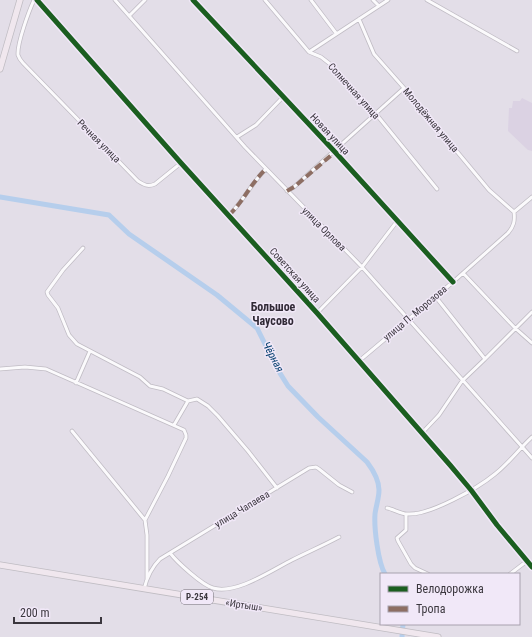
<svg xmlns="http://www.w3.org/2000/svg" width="532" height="637" viewBox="0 0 532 637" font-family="'Roboto Condensed',sans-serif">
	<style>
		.built { fill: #dbd2e3 }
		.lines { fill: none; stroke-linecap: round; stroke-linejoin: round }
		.river { stroke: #b6ceec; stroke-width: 5 }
		.street-casing { stroke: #c0bcc4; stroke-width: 4.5 }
		.highway-casing { stroke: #bfbcc2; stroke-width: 7 }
		.street { stroke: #fbfafc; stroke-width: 3 }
		.highway { stroke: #f0e7ee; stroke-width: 5.5 }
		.quiet { stroke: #8d6e63; stroke-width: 4; stroke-dasharray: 8 4; stroke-linecap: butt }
		.cycleway-casing { stroke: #f1e8f8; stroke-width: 8 }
		.cycleway { stroke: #1b5e20; stroke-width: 5 }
		.labels { text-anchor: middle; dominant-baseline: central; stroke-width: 3; stroke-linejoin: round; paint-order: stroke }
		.shield { fill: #f1e8f8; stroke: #726c76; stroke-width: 1 }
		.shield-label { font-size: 9px; font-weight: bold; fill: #3b373e }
		.street-label { font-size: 10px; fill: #3b373e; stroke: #f1e8f8 }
		.water-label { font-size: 11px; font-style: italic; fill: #064170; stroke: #f1e8f8 }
		.quarter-label { font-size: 12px; font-weight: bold; fill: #312a36; stroke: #f1e8f8 }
	</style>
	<rect width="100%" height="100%" fill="#e3dee8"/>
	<path class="built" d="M522,98L532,103V151L528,150L508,131L509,108H512L513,101H520Z"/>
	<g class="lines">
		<path class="river" d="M0,197L109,215L129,234L217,295L257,328L278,370L288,386L318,417L367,462C373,470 379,479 379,490C379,498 376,506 375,514C374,528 378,562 385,574
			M402,637L403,624"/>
		<defs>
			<path id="street" d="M34,0C29,11 17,43 18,55C19,58 21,61 23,63L138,181C144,185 148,187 155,184L181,163
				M37,0L181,163L317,313L450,465L471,490L497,525L532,567
				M115,0L245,147L362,267L532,458
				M193,0L335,152L453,282
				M265,0L309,52L321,57L330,64L376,114L437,189
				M311,0L336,33
				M373,0L379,6
				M427,0L517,51
				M129,16L145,0
				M359,19L374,54L404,88L489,190L514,212
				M309,52L388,0
				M237,137L256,125L283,97
				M287,191L294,187L404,88
				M514,212L532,197
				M229,215C243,202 251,183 266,169
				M83,248L63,270L47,292L48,295L58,308L69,335L77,344L140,377L150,386L163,389L188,401
				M463,273L515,328L532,343
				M435,296L485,359
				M317,313L362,267L398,220
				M359,361L453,282L508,233C514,226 515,221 514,212
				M0,369L25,367L46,369L184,430L186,435V438L168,476L145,520L147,535V579
				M76,383L90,351
				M188,401L197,399L208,406L218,416L248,451L277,488
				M174,425L188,401
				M72,431L145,520
				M422,433L439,415L462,381L485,359L532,312
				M387,508C393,509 401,514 407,514C429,516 478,488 495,474C509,463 519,449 532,437
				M406,514V530L397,538L398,541L411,564L415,568L428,574
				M170,553C177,562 202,585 213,588C236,595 272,570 292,560C308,552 324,545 339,537
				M510,574L527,561
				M144,589C147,577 152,567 160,559L309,468L316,467L319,469L339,485L352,492"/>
			<path id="highway" d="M0,69L20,0
				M0,565L438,637"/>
		</defs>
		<use href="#street" class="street-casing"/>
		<use href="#highway" class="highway-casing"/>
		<use href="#street" class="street"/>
		<use href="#highway" class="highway"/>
		<path class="quiet" d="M287,191L294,187L335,152
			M229,215C243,202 251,183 266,169"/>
		<defs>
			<path id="cycleway" d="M37,0L181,163L317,313L450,465L471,490L497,525L532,567
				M193,0L335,152L453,282"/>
		</defs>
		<use href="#cycleway" class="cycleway-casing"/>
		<use href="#cycleway" class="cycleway"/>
	</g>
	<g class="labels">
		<rect class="shield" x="181" y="590" width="32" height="14" rx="3"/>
		<g class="shield-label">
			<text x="197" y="597">Р-254</text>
		</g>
		<g class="street-label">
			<text transform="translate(354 91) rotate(48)">Солнечная улица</text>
			<text transform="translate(431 120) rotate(50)">Молодёжная улица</text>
			<text transform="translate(330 134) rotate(47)">Новая улица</text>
			<text transform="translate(99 141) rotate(45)">Речная улица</text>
			<text transform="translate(324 229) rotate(45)">улица Орлова</text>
			<text transform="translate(295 275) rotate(48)">Советская улица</text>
			<text transform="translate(415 313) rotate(-40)">улица П. Морозова</text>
			<text transform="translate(242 509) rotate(-31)">улица Чапаева</text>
			<text transform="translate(244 605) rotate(9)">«Иртыш»</text>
		</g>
		<g class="water-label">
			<text transform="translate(273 357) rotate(62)">Чёрная</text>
		</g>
		<g class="quarter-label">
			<text x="273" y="307">Большое<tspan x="273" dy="14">Чаусово</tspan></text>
		</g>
	</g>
	<rect x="380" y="573" width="140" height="52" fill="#f1e8f8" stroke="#a8a1ae"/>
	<rect x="388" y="586" width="20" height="6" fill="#1b5e20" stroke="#a8a1ae"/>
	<text x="416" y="593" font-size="12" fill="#3b373e">Велодорожка</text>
	<rect x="388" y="606" width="20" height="6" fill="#8d6e63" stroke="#a8a1ae"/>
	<text x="416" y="613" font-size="12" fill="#3b373e">Тропа</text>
	<path d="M14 617v6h87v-6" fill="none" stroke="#3b373e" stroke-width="2"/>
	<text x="20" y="617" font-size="12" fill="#3b373e" stroke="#f1e8f8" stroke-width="3" paint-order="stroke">200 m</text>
</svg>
